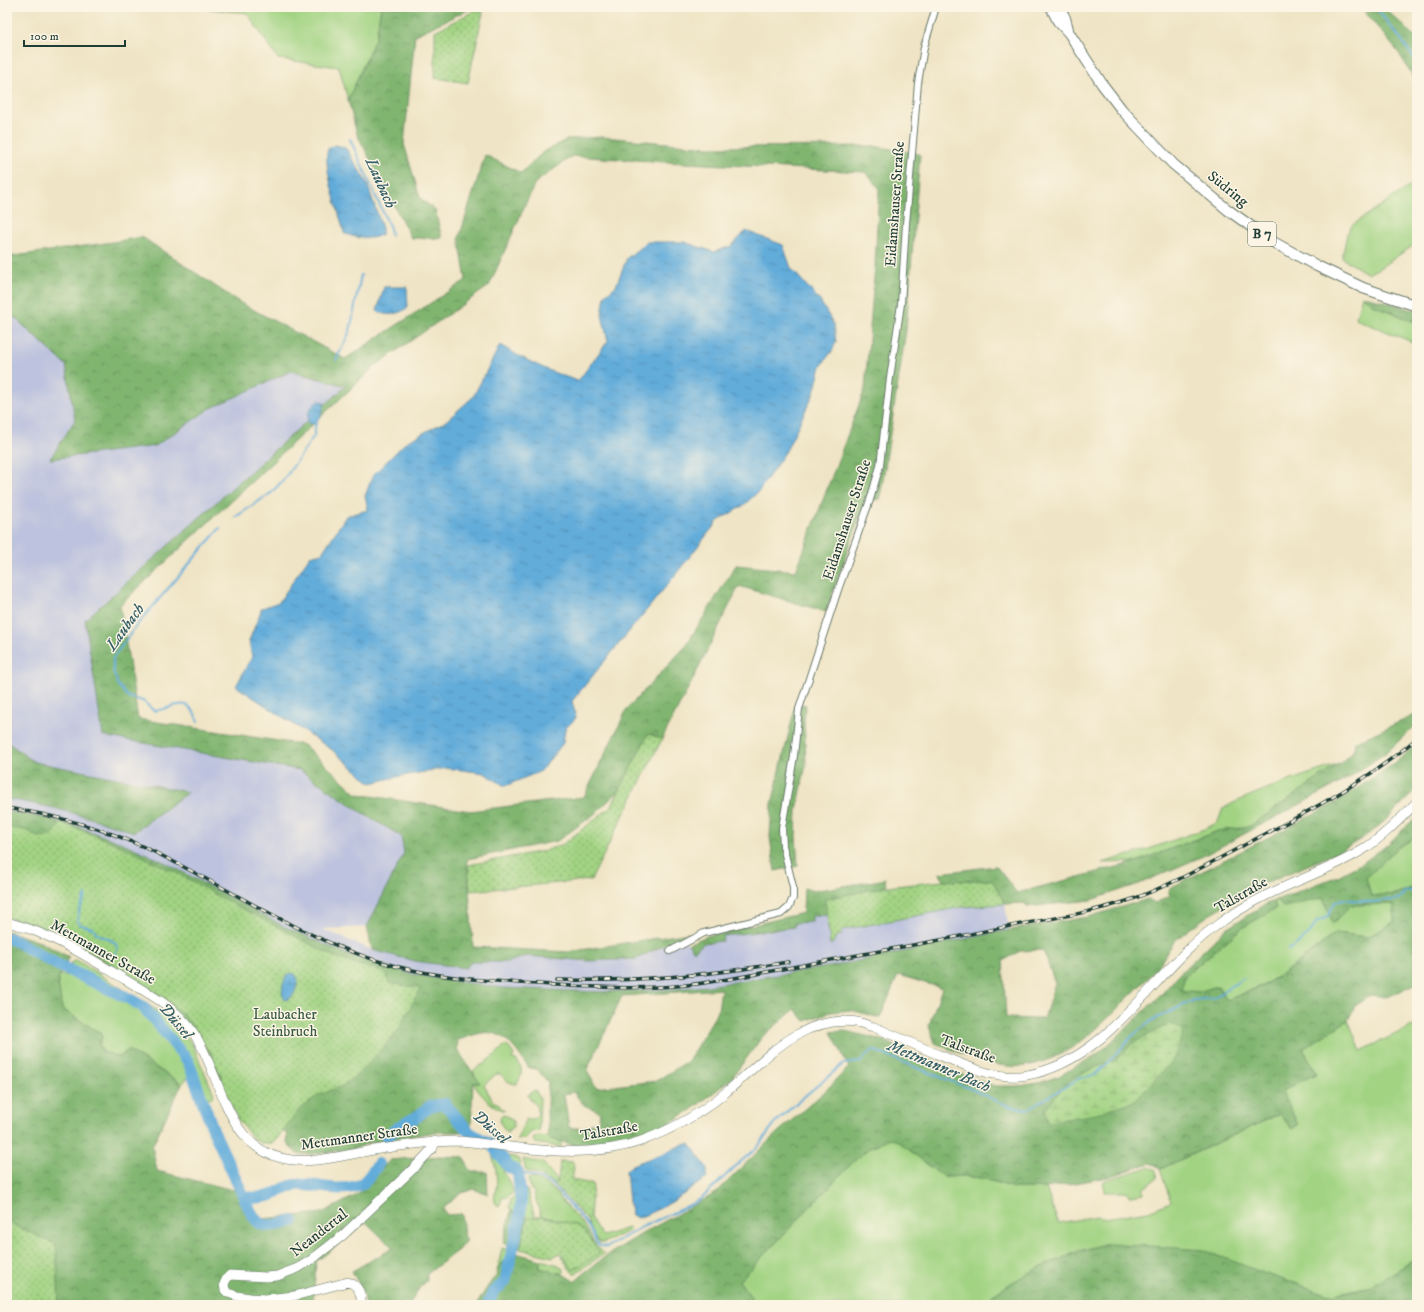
<svg xmlns="http://www.w3.org/2000/svg" width="1424" height="1312" viewBox="0 0 1424 1312" font-family="'IM FELL DW Pica',serif">
	<style>
		.industrial { fill: #bdc3de }
		.grass { fill: #a1d382; stroke: #60885b }
		.forest { fill: url(#forest-crowns); stroke: #507952; fill-rule: evenodd }
		.wetland { fill: url(#wetland-marsh); stroke: #60885b }
		.park { fill: url(#park-dots); stroke: #60885b }
		.water { fill: url(#water-ripples); stroke: #407487 }
		.lines { fill: none; stroke-linecap: round; stroke-linejoin: round }
		.stream { stroke: #62acda; stroke-width: 2 }
		.river { stroke: #62acda; stroke-width: 12 }
		.street-casing { stroke: #687767; stroke-width: 8 }
		.secondary-casing { stroke: #687767; stroke-width: 10 }
		.primary-casing { stroke: #687767; stroke-width: 12 }
		.street { stroke: #fff; stroke-width: 6 }
		.secondary { stroke: #fff; stroke-width: 9 }
		.primary { stroke: #fff; stroke-width: 10 }
		.rail-casing { stroke: #1f3d34; stroke-width: 3.5 }
		.rail { stroke: #fcf5e5; stroke-width: 2; stroke-dasharray: 6; stroke-linecap: butt }
		.labels { text-anchor: middle; dominant-baseline: central; stroke-width: 3; stroke-linejoin: round; paint-order: stroke }
		.shield { fill: #fcf5e5; stroke: #617469; stroke-width: 1 }
		.shield-label { font-size: 14px; font-weight: bold; fill: #1f3d34 }
		.street-label { font-size: 15px; fill: #1f3d34; stroke: #fcf5e5 }
		.park-label { font-size: 15px; fill: #395b44; stroke: #fcf5e5 }
		.water-label { font-size: 16px; font-style: italic; fill: #335e66; stroke: #fcf5e5 }
	</style>
	<defs>
		<pattern id="forest-crowns" width="20" height="18" patternUnits="userSpaceOnUse"><rect width="20" height="18" fill="#80b570"/><path d="M2 6a3 3 0 1 1 6 0M12 15a3 3 0 1 1 6 0" fill="none" stroke="#68945d"/></pattern>
		<pattern id="wetland-marsh" width="20" height="14" patternUnits="userSpaceOnUse"><rect width="20" height="14" fill="#a1d382"/><path d="M1 5h8M5 5V1M11 12h8M15 12V8" fill="none" stroke="#83ac6b"/></pattern>
		<pattern id="park-dots" width="8" height="8" patternUnits="userSpaceOnUse"><rect width="8" height="8" fill="#a1d382"/><path d="M2 2h.1M6 6h.1" fill="none" stroke="#83ac6b" stroke-width="1.8" stroke-linecap="round"/></pattern>
		<pattern id="water-ripples" width="26" height="14" patternUnits="userSpaceOnUse"><rect width="26" height="14" fill="#62acda"/><path d="M2 4q2-2 4 0t4 0M15 11q2-2 4 0t4 0" fill="none" stroke="#508db2"/></pattern>
	</defs>
	<rect width="100%" height="100%" fill="#fcf5e5"/>
	<filter id="ink" filterUnits="userSpaceOnUse"><feTurbulence type="fractalNoise" baseFrequency=".025" numOctaves="2"/><feDisplacementMap in="SourceGraphic" scale="8" xChannelSelector="R" yChannelSelector="G"/><feConvolveMatrix kernelMatrix="1 2 1 2 8 2 1 2 1" color-interpolation-filters="sRGB"/></filter>
	<filter id="wash" filterUnits="userSpaceOnUse"><feTurbulence type="fractalNoise" baseFrequency=".012" numOctaves="4" result="noise"/><feDisplacementMap in="SourceGraphic" scale="16" xChannelSelector="R" yChannelSelector="G"/><feGaussianBlur stdDeviation="0.9" result="paint"/><feColorMatrix in="noise" values="0 0 0 0 0 0 0 0 0 0 0 0 0 0 0 0 0 1.4 0 .05"/><feComposite in="paint" operator="in"/></filter>
	<g filter="url(#wash)">
		<rect width="100%" height="100%" fill="#efe4c5"/>
		<path class="industrial" d="M7,314H12L66,365L75,421L50,459L155,446L209,409L291,371L346,386L85,620L104,736L300,770L364,814L401,836L404,853L367,927L322,929L372,950L415,961L466,968L471,962H508L527,956L590,961L636,959L682,938L694,950L704,943L722,941V936L794,927V923L812,916L827,914L830,944H832L842,930L962,907L1005,904L1009,930L834,966L708,986L663,990L601,992L502,988L439,979L412,974L348,955L283,926L127,845L79,827L50,819L7,811V799L30,802L75,813L98,820L188,792L34,762L7,742Z"/>
		<path class="grass" d="M199,7H381L376,37L348,100L339,67L278,59L247,13L200,8Z
			M1417,181V243L1381,267L1368,274L1342,258L1347,234L1351,226Z
			M1362,295L1372,304L1417,323V344L1358,320L1356,317Z
			M1339,764L1249,827L1218,831L1136,862L1102,863L1146,850L1207,828L1218,822L1223,808C1261,789 1300,777 1339,764Z
			M1414,838H1417V886L1395,894L1371,896L1366,878L1397,848Z
			M1323,898L1351,905L1394,904V922L1368,937L1336,933L1292,967L1264,985L1227,1000L1218,986L1198,992L1180,991L1185,976L1242,928L1276,908L1274,902L1278,900L1283,907Z
			M75,960L78,961L158,1011L172,1021L186,1036L192,1044L214,1094L210,1099L195,1088L190,1075L182,1084L128,1050L120,1057L103,1052L99,1045L102,1037L100,1033L62,1009L58,983L60,974L66,976L72,962Z
			M1348,1020L1361,1051L1410,1027L1417,1025V1258L1372,1286L1330,1295L1272,1276L1108,1243L1078,1251L1036,1270L994,1294L982,1305H757L739,1281L853,1162L869,1148L890,1138L898,1141L937,1172L946,1177L963,1176L982,1178L1014,1188H1046L1058,1223L1098,1216L1101,1218H1105L1148,1211L1171,1202L1160,1169L1280,1114L1292,1129L1298,1125L1282,1091L1317,1073L1303,1049Z
			M504,1046H508L514,1055L512,1059L516,1060C524,1068 522,1075 517,1084C509,1084 505,1079 500,1074H496L484,1085L494,1103L496,1102L505,1111C492,1107 480,1095 473,1083H479L473,1071L495,1055Z
			M535,1090L540,1098L539,1131L531,1132L525,1139H517L526,1119H534L538,1114L536,1106L527,1095Z
			M502,1115L507,1116L513,1121V1127L508,1131V1133C503,1127 497,1122 502,1115Z
			M538,1136L548,1137L550,1139L561,1142V1147L535,1143L534,1142L533,1139Z
			M492,1154C502,1163 501,1167 507,1178C509,1183 512,1187 514,1192L506,1198L503,1197L499,1206L496,1204C493,1199 495,1194 496,1189C498,1176 495,1166 492,1154Z
			M504,1155L518,1158L522,1170L514,1167Z
			M523,1159L543,1163L557,1180L555,1185L540,1175L526,1171Z
			M1149,1167L1156,1171L1158,1177L1143,1189L1144,1194L1129,1196L1128,1192H1105L1103,1181Z
			M532,1178C547,1183 557,1191 565,1205H566L587,1229L593,1241L604,1254L574,1274L568,1267L562,1257L564,1256L573,1270L577,1225L541,1216L533,1190H531L528,1179Z
			M524,1189L527,1190L535,1217L527,1219L526,1216L524,1213L525,1201L522,1190Z
			M516,1195L518,1201L517,1213L511,1211V1209L509,1208L511,1201L510,1200Z
			M590,1217L600,1233L603,1236L628,1228L629,1231L603,1243L599,1242L594,1236L587,1220Z
			M502,1248L508,1250L507,1258L498,1267Z
			M541,1260L559,1265L563,1269V1274L539,1268Z"/>
		<path class="forest" d="M381,7H474L415,35L404,144L420,198L435,210L442,238H411L357,134L348,100L376,37Z
			M1361,7H1383L1417,38V82L1398,52Z
			M603,137L709,147L874,146L920,154L906,330L880,499L865,501L826,612L739,586L688,689L662,739L648,734L619,791L592,816L557,841L467,859L473,947L568,952L689,933L636,959L590,961L527,956L508,962H471L466,968L415,961L372,950L367,927L404,853L401,836L364,814L300,770L103,736L85,620L346,386L291,371L209,409L155,446L50,459L75,420L66,365L12,315L7,314V257L113,242L142,237L239,302L345,359L466,280L459,238L485,155L521,173L543,152L568,139ZM572,156L665,162L865,172L879,188L875,266L865,389L796,571L736,565L685,647L627,709L584,797L470,811L357,794L304,745L138,719L120,605L375,366L489,286L535,183Z
			M1362,295L1417,311V323L1372,304Z
			M796,703L806,705L804,718L806,764L797,810L796,836L798,866L775,871L770,837L772,804Z
			M1417,712V724L1388,751L1349,778L1203,856L1139,884L1091,900L1027,907L1025,903L1005,904L992,880L943,881L940,873L996,866L1017,893L1136,862L1218,831L1249,827L1339,764C1347,758 1355,753 1355,742L1413,716Z
			M7,742L34,762L188,792L134,832C92,818 51,805 7,799Z
			M1417,744V788C1398,808 1384,824 1361,839C1337,854 1310,864 1284,875C1248,890 1208,913 1178,938C1169,946 1163,961 1155,970C1145,982 1133,992 1123,1003C1095,1031 1074,1053 1035,1064C1002,1073 966,1055 935,1043L929,1025L942,988L898,975L880,1018L851,1010L831,1012L805,1021L795,1009L763,1036L731,1079L691,1110L659,1129L639,1136L601,1145L580,1146L550,1139L548,1137L547,1108L548,1082L537,1069L529,1068C517,1052 505,1029 482,1033C474,1034 465,1038 458,1040L457,1049L480,1083H473L471,1126L466,1132H435L369,1143L354,1149L314,1154H298L292,1149L287,1142L286,1132H279L278,1137L267,1135L237,1114L205,1045L157,995L78,945L45,931L7,918V811L50,819L79,827L127,845L166,863L283,926L348,955L412,974L439,979L502,988L601,992L663,990L708,986L834,966L1009,930L1088,917L1148,899L1155,903L1170,896L1168,889L1335,803L1395,763ZM1043,950L1055,983L1044,1019L1006,1018L1003,961L1020,951ZM721,989L718,1011L688,1061L656,1081L596,1088L587,1070L622,996ZM573,1092L584,1105L600,1112L599,1120L583,1128H569L564,1094Z
			M1417,816V838H1414L1397,848L1366,878L1371,896L1395,894L1417,886V984L1386,997L1372,995L1355,1006L1348,1020L1303,1049L1317,1073L1282,1091L1298,1125L1292,1129L1279,1114L1160,1169L1150,1163L1108,1177L1046,1188H1014L982,1178L963,1176L946,1177L937,1172L898,1141L890,1138L869,1148L853,1162L739,1281L757,1305H476L477,1304L488,1286L496,1276L498,1267L507,1258H515L516,1253L541,1260L539,1268L563,1274L575,1282L580,1276L606,1256L645,1232L716,1193L776,1134L822,1094L849,1067L831,1032L845,1031L882,1040L963,1075L995,1086H1019L1039,1083L1059,1076L1096,1055L1116,1038L1160,996L1179,974L1227,928L1266,904L1338,876L1364,862L1387,845ZM1323,898L1333,924L1351,905L1394,904V922L1368,937L1336,933L1292,967L1265,985L1227,1000L1218,986L1198,992L1181,990L1185,976L1242,928L1276,908L1274,902L1278,900L1283,907ZM1117,1059L1068,1082L1082,1073Z
			M885,878L886,887L826,899L827,914L812,916V922L794,923V927L723,936L722,941L704,943L694,951L688,944L707,936L803,913L804,888L813,891L881,880Z
			M7,931L40,942L69,957L60,974L58,983L62,1009L100,1033L102,1037L99,1045L103,1052L120,1057L128,1050L182,1084L152,1146L157,1171L237,1191L253,1220L322,1213L357,1195L390,1160L441,1156L464,1157L471,1172H487L488,1194L473,1189L459,1194L443,1209L447,1215L462,1214L464,1238L467,1239L458,1250L427,1274V1281L420,1287L409,1305H366L363,1292L352,1271L393,1248L366,1222L316,1262L313,1305H59L56,1244L7,1222Z
			M511,1211L517,1213L510,1245L503,1243Z
			M524,1213L526,1216L527,1219L521,1248L516,1247Z
			M1108,1243L1203,1250L1272,1276L1330,1295L1372,1286L1417,1258V1305H982C1014,1275 1065,1255 1108,1243Z"/>
		<path class="wetland" d="M1171,1023L1183,1030L1179,1045L1172,1062L1134,1101L1096,1114L1048,1122L1045,1109L1068,1082L1082,1073L1117,1059L1133,1043Z"/>
		<path class="park" d="M476,10L483,12L468,83L435,78V31Z
			M648,734L662,739L591,880L470,891L468,865L544,851L563,844L611,807Z
			M61,823L90,833L123,847L177,873L222,898L333,956L355,964L385,972L389,983L421,988L399,1029L386,1045L356,1076L342,1086L319,1095L299,1110L276,1140L271,1143H261L254,1139L238,1120L223,1087L222,1076L215,1065L211,1052L203,1044L197,1032L182,1013L166,999L103,959L62,936L33,923L7,918V827L29,831L35,836L46,837L53,834Z
			M992,880L1005,904L962,907L842,930V935L837,936L832,944H830L825,899L886,887L943,881Z
			M560,1161L573,1162L574,1167L572,1180L593,1184L590,1217L587,1220L555,1185L558,1180Z
			M541,1216L577,1225L585,1231L600,1253L573,1270L561,1253L552,1257L520,1249L527,1219Z
			M7,1222L56,1244L59,1305H61H7Z"/>
		<path class="water" d="M335,145L344,147L347,150L367,183L382,228V234C373,241 354,238 344,233C340,214 322,166 328,149Z
			M746,231L783,245L791,268L820,301L834,325L836,342L832,351L821,366L814,393L786,451L759,491L744,505L718,521L668,584L572,701L576,718L565,729L563,743L541,771L505,786L484,773L447,768L396,777L371,783L331,749L236,686L252,657L249,641L262,608L279,602L310,556L322,553L346,516L368,510L365,496L373,475L406,442L446,421L473,397L500,345C524,360 550,372 578,381L608,341L602,315L605,295L616,286L627,258L647,242H684L714,252L731,246Z
			M384,287H407L408,308C396,315 389,317 377,311Z
			M319,401L325,403L321,415L316,424H310L308,423C307,412 310,407 319,401Z
			M291,973L295,974L298,979C296,989 295,998 285,1000C280,992 283,985 286,976Z
			M690,1144L707,1168V1178C698,1183 690,1190 681,1196C668,1205 653,1212 638,1218L632,1215L629,1202L626,1171L632,1165L662,1154L682,1145Z"/>
		<g class="lines">
			<path class="stream" d="M1375,7L1401,39L1417,63
				M350,139L390,228L391,236
				M336,360L350,331L361,275
				M234,518L271,493L285,478L314,436L316,422
				M198,722C189,692 174,709 154,711L143,701L128,697L118,685L113,670V658L136,626L220,528
				M86,895L80,908L77,921L81,925L93,928L97,934L113,941L118,947L115,954
				M1288,950L1299,943L1312,930L1316,922L1327,917L1335,902L1342,899L1371,902L1399,899L1406,891H1417
				M518,1172L539,1178L552,1185L579,1215L589,1227L597,1243L601,1246L607,1247L644,1226L684,1208L701,1199L739,1163L757,1148L775,1123L794,1105L843,1064L861,1062L865,1056L873,1050C906,1064 940,1077 973,1090C992,1098 1007,1109 1028,1109L1080,1078L1095,1075L1106,1065L1133,1035L1153,1020L1194,1000L1214,998L1244,978"/>
			<path class="river" d="M7,938L12,939L56,964L126,997L142,1006L152,1017L188,1061L214,1132L244,1197C253,1198 264,1198 272,1195C279,1192 287,1186 295,1185C315,1183 336,1193 357,1186C366,1184 373,1171 378,1164
				M387,1139L390,1134L397,1128L418,1116L430,1106L445,1104L470,1133L492,1145L509,1167L518,1172L521,1202L519,1222L505,1282L493,1292L488,1305
				M244,1197C257,1228 261,1230 293,1221"/>
		</g>
	</g>
	<g filter="url(#ink)">
		<g class="lines">
			<defs>
				<path id="street" d="M670,951L704,933L781,914L789,907L793,898V887L783,846L782,828L794,756L799,709L838,590L870,500L880,466L890,378L901,304L906,224L918,83L924,47L936,7"/>
				<path id="secondary" d="M7,922C53,934 86,956 126,980C146,992 169,1004 185,1022C222,1062 219,1143 281,1158C309,1165 340,1156 368,1151C399,1146 430,1141 461,1141C521,1147 583,1161 641,1141C671,1130 701,1113 725,1093C764,1061 801,1014 857,1022C863,1023 868,1026 874,1027C895,1036 916,1045 937,1054C965,1065 996,1081 1027,1075C1110,1061 1155,968 1220,923C1235,912 1251,903 1267,895C1299,879 1334,868 1364,849C1384,836 1400,819 1417,802
					M361,1305C362,1295 359,1285 348,1282L294,1296L266,1299L250,1298L237,1296L228,1293L225,1290L224,1284L227,1278L230,1275L266,1277L277,1276L298,1268L311,1260L342,1236L414,1168L433,1148L435,1141"/>
				<path id="primary" d="M1051,7L1058,21L1069,33L1102,84L1122,110L1173,164L1228,210L1273,242L1317,266L1363,288L1417,306
					M1059,7L1065,18L1068,29"/>
			</defs>
			<use href="#street" class="street-casing"/>
			<use href="#secondary" class="secondary-casing"/>
			<use href="#primary" class="primary-casing"/>
			<use href="#street" class="street"/>
			<use href="#secondary" class="secondary"/>
			<use href="#primary" class="primary"/>
			<defs>
				<path id="rail" d="M7,808C54,815 100,827 144,847C227,886 306,942 395,966C441,978 489,981 537,984C587,987 637,990 687,985C724,981 761,973 798,966C840,958 882,951 924,943C958,937 993,929 1027,923C1062,917 1097,911 1130,900C1172,885 1212,862 1252,841C1309,811 1368,781 1417,738
					M557,980C634,982 712,975 788,962"/>
			</defs>
			<use href="#rail" class="rail-casing"/>
			<use href="#rail" class="rail"/>
		</g>
	</g>
	<g class="labels">
		<rect class="shield" x="1248" y="222" width="28" height="24" rx="3"/>
		<g class="shield-label">
			<text x="1262" y="234">B 7</text>
		</g>
		<g class="street-label">
			<text transform="translate(1228 189) rotate(39)">Südring</text>
			<text transform="translate(895 204) rotate(-86)">Eidamshauser Straße</text>
			<text transform="translate(847 520) rotate(-72)">Eidamshauser Straße</text>
			<text transform="translate(1241 895) rotate(-30)">Talstraße</text>
			<text transform="translate(103 952) rotate(29)">Mettmanner Straße</text>
			<text transform="translate(968 1049) rotate(20)">Talstraße</text>
			<text transform="translate(609 1131) rotate(-10)">Talstraße</text>
			<text transform="translate(359 1137) rotate(-8)">Mettmanner Straße</text>
			<text transform="translate(319 1233) rotate(-38)">Neandertal</text>
		</g>
		<g class="park-label">
			<text x="285" y="1014">Laubacher<tspan x="285" dy="17">Steinbruch</tspan></text>
		</g>
		<g class="water-label">
			<text transform="translate(381 183) rotate(66)">Laubach</text>
			<text transform="translate(125 627) rotate(-54)">Laubach</text>
			<text transform="translate(176 1021) rotate(50)">Düssel</text>
			<text transform="translate(939 1066) rotate(23)">Mettmanner Bach</text>
			<text transform="translate(491 1127) rotate(41)">Düssel</text>
		</g>
	</g>
	<rect width="1424" height="1312" fill="none" stroke="#fcf5e5" stroke-width="24"/>
	<path d="M24 40v6h101v-6" fill="none" stroke="#1f3d34" stroke-width="2"/>
	<text x="30" y="40" font-size="12" fill="#1f3d34" stroke="#fcf5e5" stroke-width="3" paint-order="stroke">100 m</text>
</svg>
